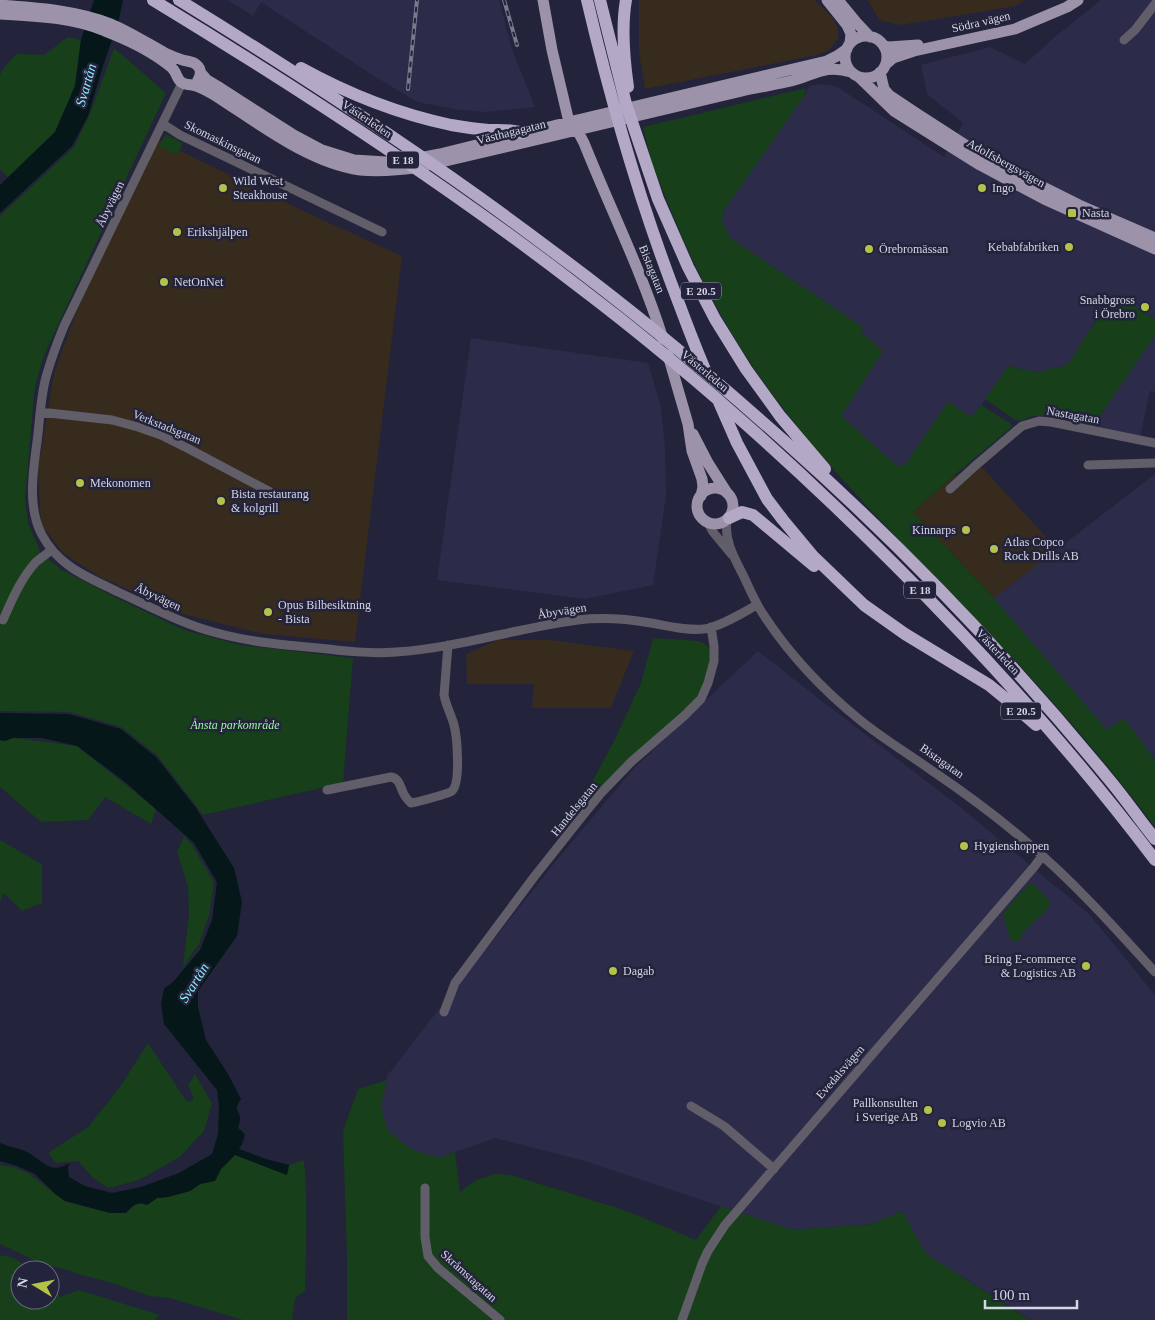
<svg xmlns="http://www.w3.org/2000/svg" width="1155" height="1320" viewBox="0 0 1155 1320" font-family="Georgia,serif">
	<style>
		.commercial { fill: #372b1d }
		.built { fill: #2c2c4a }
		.green { fill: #163f1a }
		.water { fill: #051719 }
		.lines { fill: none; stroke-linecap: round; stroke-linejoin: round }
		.minor { stroke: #615d69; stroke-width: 9 }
		.major { stroke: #9c93ab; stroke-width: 11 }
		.highway { stroke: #b3a8c6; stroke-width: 12 }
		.rail-casing { stroke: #78798d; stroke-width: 4 }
		.rail { stroke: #23233b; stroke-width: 2; stroke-dasharray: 5.5; stroke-linecap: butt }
		.poi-dot { fill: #b5c249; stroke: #23233b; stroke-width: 2 }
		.labels { text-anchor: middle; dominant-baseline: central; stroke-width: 5; stroke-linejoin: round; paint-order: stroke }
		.shield { fill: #23233b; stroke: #9fa0b2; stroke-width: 1 }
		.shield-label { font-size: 11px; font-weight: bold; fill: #d4d5e5 }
		.street-label { font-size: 12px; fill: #d4d5e5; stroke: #23233b }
		.poi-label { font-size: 12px; fill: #d4d5e5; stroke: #23233b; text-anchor: start }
		.park-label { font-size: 12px; font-style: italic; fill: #99fb9e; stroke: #23233b }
		.water-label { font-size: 14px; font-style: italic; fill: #8ef0fe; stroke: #23233b }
	</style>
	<rect width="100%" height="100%" fill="#23233b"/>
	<path class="commercial" d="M639,0H814L832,17L838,28V39L828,51L817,55L645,89L639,52Z
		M867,0H1025L1016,6L900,25L879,20L869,2Z
		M158,140L314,216L402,256L355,642L263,634L183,614L100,577L63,553L41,524L38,469L54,373L77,310Z
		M980,465L1058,550L994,598L913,512L952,477Z
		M498,640H551L634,651L611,708H532L534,684H467L466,654Z"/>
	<path class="built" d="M228,0H499L512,49L535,107L487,112L460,110L417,102L374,76L261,2L253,16Z
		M1101,0H1155V319L1114,294L1067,365L1037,372L1008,366L973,418L948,402L905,466H897L841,416L883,351L861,332L863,327L730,238L722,220L724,210L805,95L809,86L821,84L836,86L944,157L963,123L927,94L921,65L990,47L1025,64L1056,36Z
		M1155,335V392L1150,391L1140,437L1093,426Z
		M471,338L648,363L661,407L665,448L666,496L653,585L585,599L437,580Z
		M1155,474V760L1124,719L1107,730L994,598Z
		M758,651L827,705L960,807L1090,915L1155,995V1320H1031L926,1254L902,1211L872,1224L792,1230L585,1161L495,1138L439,1158L411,1149L388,1131L381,1106L387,1076L461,981L556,861L634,768Z"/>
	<path class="green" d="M68,37L81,40L75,86L55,132L8,177L0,169V75L2,70L16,54L44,55Z
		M114,48L166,93L45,353L35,386L25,498L28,523L41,553L62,570L119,599L184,630L240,645L353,658L343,783L203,815L157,755L121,727L70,712L0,711V216L74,147L90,114Z
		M806,88L805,95L724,210L722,220L730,238L863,327L861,332L883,351L841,416L897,466L905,465L948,402L972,417L981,405L1010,423L1012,427L952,477L913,512L994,598L1107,730L1124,718L1155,760V827C1098,751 1034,679 968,611C895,535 820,463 760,377C723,324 693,266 669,206C664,193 658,179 653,165C649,153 646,139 643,127Z
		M165,134L183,143L177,155L159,146Z
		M1114,294L1155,319V335L1093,426L1048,416H1032L1022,421L1015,420L985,399L1008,366L1037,372L1067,365Z
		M653,638L699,641C703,643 706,644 709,648C715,660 703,687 696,698L585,808L581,803L615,739L641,683Z
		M0,736L77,746L156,809L151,824L105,797L88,820L41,822L0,787Z
		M184,836L192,845L214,882L209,916L199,944L183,967L189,915L188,887L177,852Z
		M0,840L42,864V903L22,911L4,893L0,902Z
		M1032,883L1051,902L1045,912L1024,931L1020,939L1017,942L1010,940L1003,913L1028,885Z
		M148,1043L187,1102L194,1099L188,1085L195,1074L212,1103L204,1131L180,1157L139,1180L109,1188L94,1179L78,1161L56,1163L48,1153L88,1127L120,1087Z
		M387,1080L381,1106L388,1131L411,1149L439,1158L455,1152L460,1192L476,1180L495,1174L511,1175L627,1211L696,1240L721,1206L792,1230L872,1224L902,1211L926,1254L1030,1320H347V1258L343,1131L358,1089Z
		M235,1155L287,1175L289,1165L304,1160C308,1203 306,1248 305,1291L295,1298L292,1320H243L170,1298L150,1296L109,1282L81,1275L68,1270L42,1264L0,1244V1165L13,1167L28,1173L65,1201L110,1213H126C133,1206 136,1201 147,1205L157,1198L168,1197L190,1191L200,1184L215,1181L221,1169Z
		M0,1255L12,1257L33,1270H20V1300H50V1280L53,1281L60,1297L79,1290L160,1315L154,1320H0Z"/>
	<path class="water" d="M94,0H123L119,19L103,66L88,116L72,146L0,213V185L55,132L75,86L81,40Z
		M0,713L69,714L121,729L157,758L196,808L234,868L242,902L237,936L198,991V1007L206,1040L228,1074L241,1099C232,1113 240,1109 240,1119C240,1122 239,1125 238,1128L245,1134L243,1142L239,1149L266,1159L289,1165L287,1175L235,1155L221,1169L215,1181L200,1184L190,1191L168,1197L157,1198L147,1205C136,1201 133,1206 126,1213H110L65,1201L55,1194L35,1174L17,1166L0,1161V1143C9,1147 19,1148 27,1152C44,1161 49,1175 70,1163L68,1167L69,1177L85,1186L112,1193L141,1187L179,1173L212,1154L218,1134L219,1107L217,1090L164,1024L161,1003L164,989L174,981L200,950L212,920L217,882L194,843L124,781L77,746L42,738H13L5,741L0,740Z"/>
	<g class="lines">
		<path class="minor" d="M1124,40L1135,30L1155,4
			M182,83L64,326C57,343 51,359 46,377C41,396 40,415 38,434C34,467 26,505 42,535C59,567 88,577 118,592C151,607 182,624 217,633C250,642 284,645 318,648C344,651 370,654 396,652C457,648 517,628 578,620C602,617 627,619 651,623C668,626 687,631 704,629C720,627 742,613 757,605
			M163,124L180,135L382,232
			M40,412L112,420L138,427L161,435L189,449L274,494
			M1088,465L1155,463
			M950,489L975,466L1022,426L1039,421L1051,422L1155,443
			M707,521L713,532L732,555
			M727,521C724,541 735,559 744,577C750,590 755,602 763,614C789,654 823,690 860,720C882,738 907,753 931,770C965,793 999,818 1030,845C1076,884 1115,928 1155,972
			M3,620C12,600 21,578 36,562C41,558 46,554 52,550
			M327,790L391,777C401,779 400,789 405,796C406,798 410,802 411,803C417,802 448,794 452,791C461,783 457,736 454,725C451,714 446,706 444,695L448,645
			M444,1012L455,983L534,877L584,814L602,792L631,762L684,716L701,699L708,683L714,661V646L711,627
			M691,1106L724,1126L774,1169
			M425,1188V1237L428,1256L438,1268L500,1320
			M682,1320L702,1264L708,1251L725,1225L1034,867L1042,856"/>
		<path class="major" d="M543,0L552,50L569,122L575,126L584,143C610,208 642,272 663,339
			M827,0L847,25L851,34L850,43
			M838,0L856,22L870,37
			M0,5C37,8 76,10 111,24C130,32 147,43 165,53C172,56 180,60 187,61C190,62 192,62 194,63C201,67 202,73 198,80
			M0,14C34,16 72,17 105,31C126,39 153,52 171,67C177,72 176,78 181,82C185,85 187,84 192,85C200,86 209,92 216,96C258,123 309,163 360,170C380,172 400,170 420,167L742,91C758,87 775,85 791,81C814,75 826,64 851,72
			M845 57a21 21 0 1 1 42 0a21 21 0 1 1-42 0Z
			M884,46L889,47L918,45
			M886,64L893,58L914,51L1015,29L1067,7L1078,0
			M880,72L884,89L889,95L916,113L978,153L1023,177L1079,205L1155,238
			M201,73L207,80L217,86L292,134L322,150L354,160L386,162L414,159L440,154L569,122L827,61L837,56L847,49
			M859,77L894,111L980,165L1044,199L1155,249
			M668,355L688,424L692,451L702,479L703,487L701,496
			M693,434L708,463L727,493
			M697 506a18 18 0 1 1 36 0a18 18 0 1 1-36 0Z"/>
		<path class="highway" d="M153,0C298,88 440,180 574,283C688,369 794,464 895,565C988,658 1076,755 1155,860
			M179,0C306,78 432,160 551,250C635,312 715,379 792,448C905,549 1011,660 1107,777C1124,797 1139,819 1155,839
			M587,0C611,102 640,203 678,301C687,325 696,349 706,372
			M600,0L626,104L658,199L688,267L715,319L746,369L780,416L825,469
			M626,0C621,28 624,59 628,87
			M301,68C348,94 399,114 451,125C463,127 476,129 489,130C501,130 512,129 523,133
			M719,402L737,443L767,499L783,520L813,556L864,605L905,634L989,685L1011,703L1036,725
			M729,518L742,512L753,515L814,566"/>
		<defs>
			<path id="rail" d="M504,0L517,45
				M408,89L417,0"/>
		</defs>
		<use href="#rail" class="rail-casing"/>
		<use href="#rail" class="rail"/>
	</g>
	<g class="poi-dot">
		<circle cx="223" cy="188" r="5"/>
		<circle cx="982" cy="188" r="5"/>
		<rect x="1067" y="208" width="10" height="10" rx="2.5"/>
		<circle cx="177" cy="232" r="5"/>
		<circle cx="1069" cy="247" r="5"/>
		<circle cx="869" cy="249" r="5"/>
		<circle cx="164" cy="282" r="5"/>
		<circle cx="1145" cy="307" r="5"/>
		<circle cx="80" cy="483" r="5"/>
		<circle cx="221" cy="501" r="5"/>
		<circle cx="966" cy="530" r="5"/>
		<circle cx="994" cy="549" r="5"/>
		<circle cx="268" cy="612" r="5"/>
		<circle cx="964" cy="846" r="5"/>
		<circle cx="1086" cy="966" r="5"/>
		<circle cx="613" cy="971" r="5"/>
		<circle cx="928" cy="1110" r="5"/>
		<circle cx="942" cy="1123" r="5"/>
	</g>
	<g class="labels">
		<g class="shield">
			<rect x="387" y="151.5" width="32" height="17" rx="4"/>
			<rect x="681" y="282.5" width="40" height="17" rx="4"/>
			<rect x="904" y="581.5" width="32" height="17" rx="4"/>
			<rect x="1001" y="702.5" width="40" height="17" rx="4"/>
		</g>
		<g class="shield-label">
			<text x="403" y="160">E 18</text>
			<text x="701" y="291">E 20.5</text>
			<text x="920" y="590">E 18</text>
			<text x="1021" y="711">E 20.5</text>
		</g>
		<g class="street-label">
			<text transform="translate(981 22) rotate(-13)">Södra vägen</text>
			<text transform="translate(367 119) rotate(34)">Västerleden</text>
			<text transform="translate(511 132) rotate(-14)">Västhagagatan</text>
			<text transform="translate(223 142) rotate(26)">Skomaskinsgatan</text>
			<text transform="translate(1006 163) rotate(29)">Adolfsbergsvägen</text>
			<text transform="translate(110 204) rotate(-64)">Åbyvägen</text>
			<text transform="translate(652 269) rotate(68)">Bistagatan</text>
			<text transform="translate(705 371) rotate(40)">Västerleden</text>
			<text transform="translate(1073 415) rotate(10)">Nastagatan</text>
			<text transform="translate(167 427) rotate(22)">Verkstadsgatan</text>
			<text transform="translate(158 597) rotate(25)">Åbyvägen</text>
			<text transform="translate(562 611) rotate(-9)">Åbyvägen</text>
			<text transform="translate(998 652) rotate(47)">Västerleden</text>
			<text transform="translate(942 761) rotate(35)">Bistagatan</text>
			<text transform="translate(574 809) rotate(-51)">Handelsgatan</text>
			<text transform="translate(840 1072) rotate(-49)">Evedalsvägen</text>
			<text transform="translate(469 1276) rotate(42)">Skråmstagatan</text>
		</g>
		<g class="poi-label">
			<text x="233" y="181">Wild West<tspan x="233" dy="14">Steakhouse</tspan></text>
			<text x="992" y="188">Ingo</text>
			<text x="1082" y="213">Nasta</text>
			<text x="187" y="232">Erikshjälpen</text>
			<text x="1059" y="247" text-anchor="end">Kebabfabriken</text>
			<text x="879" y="249">Örebromässan</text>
			<text x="174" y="282">NetOnNet</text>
			<text x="1135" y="300" text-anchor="end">Snabbgross<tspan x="1135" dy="14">i Örebro</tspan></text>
			<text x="90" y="483">Mekonomen</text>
			<text x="231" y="494">Bista restaurang<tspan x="231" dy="14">&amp; kolgrill</tspan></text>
			<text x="956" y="530" text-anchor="end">Kinnarps</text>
			<text x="1004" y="542">Atlas Copco<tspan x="1004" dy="14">Rock Drills AB</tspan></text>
			<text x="278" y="605">Opus Bilbesiktning<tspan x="278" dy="14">- Bista</tspan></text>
			<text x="974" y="846">Hygienshoppen</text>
			<text x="1076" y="959" text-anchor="end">Bring E-commerce<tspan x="1076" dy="14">&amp; Logistics AB</tspan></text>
			<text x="623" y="971">Dagab</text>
			<text x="918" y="1103" text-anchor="end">Pallkonsulten<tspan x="918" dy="14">i Sverige AB</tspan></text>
			<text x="952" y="1123">Logvio AB</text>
		</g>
		<g class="park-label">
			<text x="235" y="725">Ånsta parkområde</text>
		</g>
		<g class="water-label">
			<text transform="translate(86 85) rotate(-74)">Svartån</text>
			<text transform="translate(194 983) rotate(-58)">Svartån</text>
		</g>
	</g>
	<g transform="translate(35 1285) rotate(280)"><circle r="24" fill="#23233b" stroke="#6a6a7f"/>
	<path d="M0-4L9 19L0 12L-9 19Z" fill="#b5c249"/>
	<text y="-8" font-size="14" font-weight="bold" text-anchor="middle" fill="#d4d5e5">N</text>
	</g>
	<path d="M985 1300v8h92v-8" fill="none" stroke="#d4d5e5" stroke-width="2.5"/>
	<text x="992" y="1300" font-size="15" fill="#d4d5e5" stroke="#23233b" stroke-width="4" paint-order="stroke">100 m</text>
</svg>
